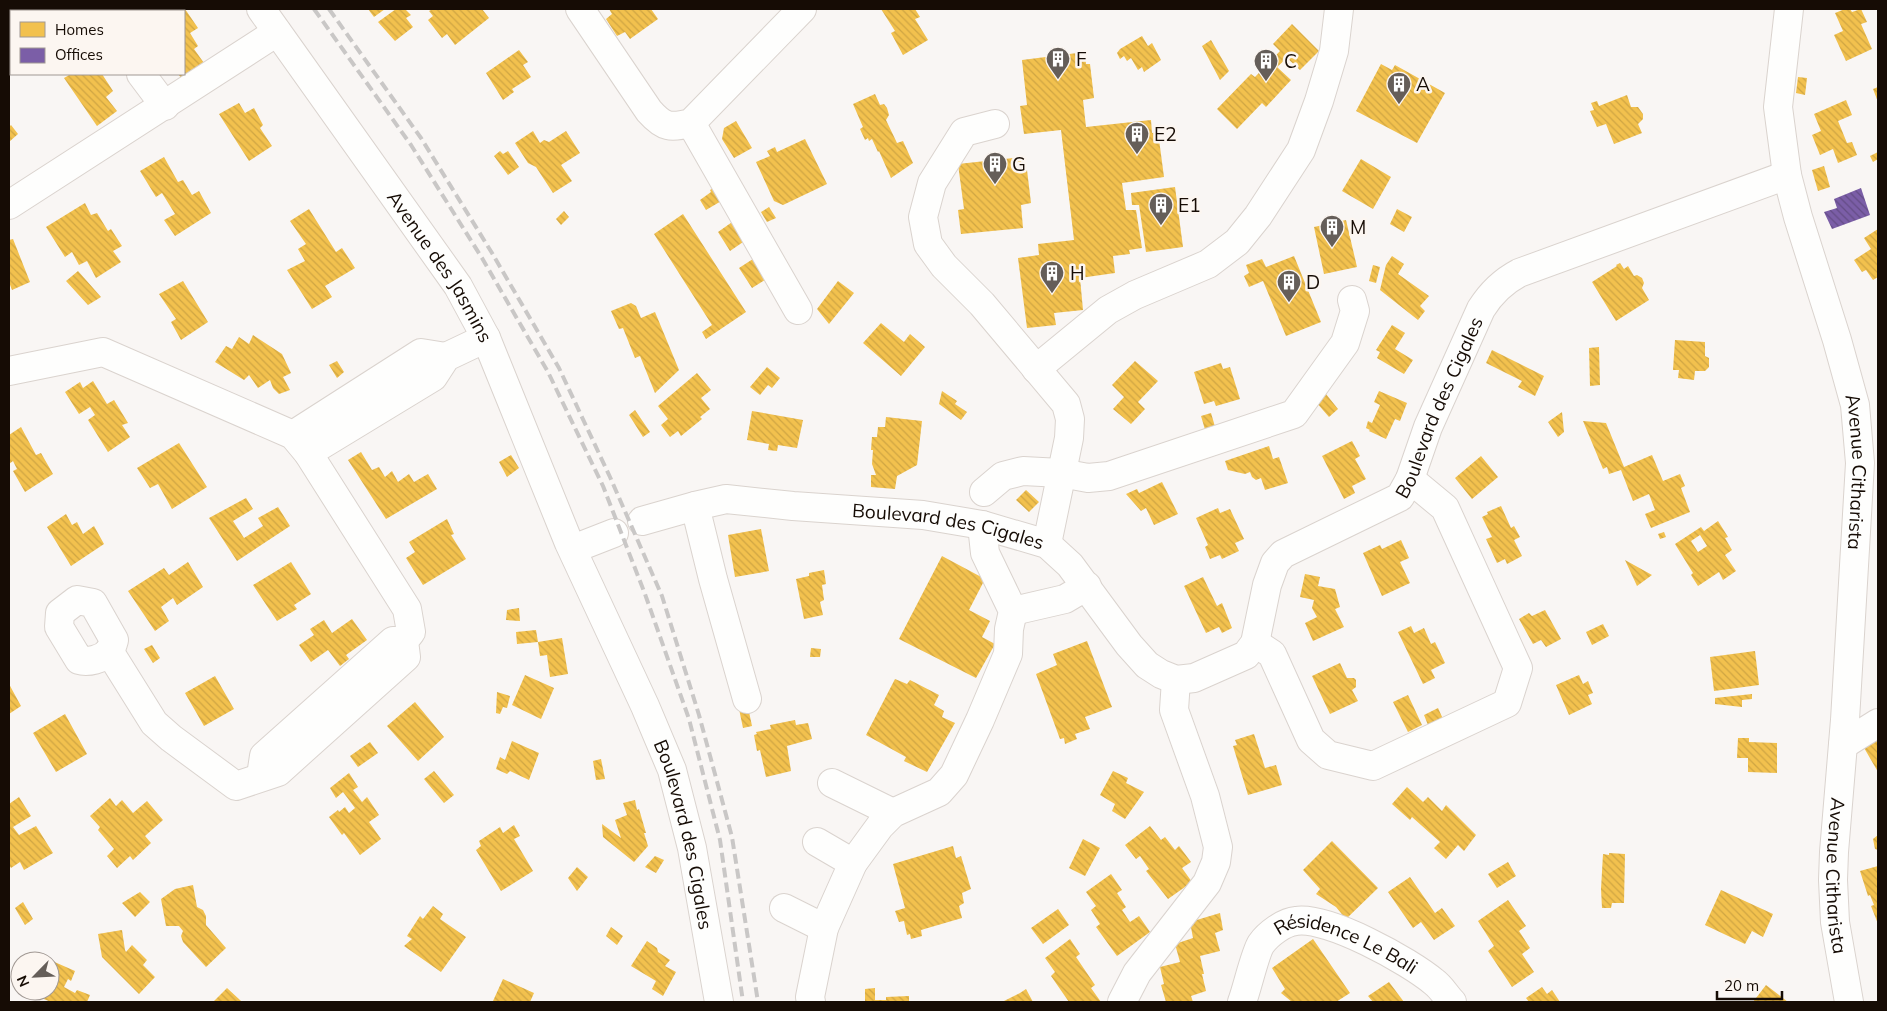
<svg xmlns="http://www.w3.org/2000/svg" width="1887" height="1011" viewBox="0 0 1887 1011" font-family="Mulish,sans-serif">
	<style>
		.homes { fill: url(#homes-back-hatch); fill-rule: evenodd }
		.offices { fill: url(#offices-back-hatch) }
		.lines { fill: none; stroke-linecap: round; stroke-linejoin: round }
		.minor-casing { stroke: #dad3ce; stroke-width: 30 }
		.minor { stroke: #fefefd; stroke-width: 28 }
		.rail { stroke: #c9c7c6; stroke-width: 4; stroke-dasharray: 10 5; stroke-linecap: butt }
		.labels { text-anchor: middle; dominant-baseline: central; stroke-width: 5; stroke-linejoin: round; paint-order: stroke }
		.poi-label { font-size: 19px; fill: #160c05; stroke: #fcf6f1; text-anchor: start }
		.street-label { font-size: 19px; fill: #160c05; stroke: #fcf6f1 }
	</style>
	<defs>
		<pattern id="homes-back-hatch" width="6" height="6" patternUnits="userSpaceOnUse" patternTransform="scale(1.25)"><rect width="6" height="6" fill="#f2c14e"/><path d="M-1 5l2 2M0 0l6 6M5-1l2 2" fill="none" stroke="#cfa543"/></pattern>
		<pattern id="offices-back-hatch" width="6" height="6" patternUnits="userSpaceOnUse" patternTransform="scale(1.25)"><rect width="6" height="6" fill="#7b5ea7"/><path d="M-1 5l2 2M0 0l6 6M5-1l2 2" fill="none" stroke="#644c86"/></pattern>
	</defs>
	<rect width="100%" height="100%" fill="#f9f6f4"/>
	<path class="homes" d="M9,9H48L49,11H11V29L9,25Z
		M154,9H173L175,11H150Z
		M181,9H185L198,28L190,33L198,46L194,49L204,63L182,79L178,74H184V11H176Z
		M368,9H385L374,17Z
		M396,9H405L411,15L406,18L413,27L395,41L378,22Z
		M433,9H482L489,18L455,45L447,34L442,38L428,20L433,16L429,11Z
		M609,9H651L658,19L630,39L625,32L617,36L606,19L612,14Z
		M881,9H915L920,17L915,19L928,40L903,55L891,33L895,31Z
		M1845,9H1850L1852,12L1861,9L1867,22L1861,24L1872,49L1846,61L1834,35L1843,31L1835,13Z
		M1292,24L1319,51L1300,70L1287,58L1277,67L1291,80L1266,107L1262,103L1237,129L1217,109L1251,74L1255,77L1280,51L1273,44Z
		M1142,36L1148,46L1152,43L1161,60L1144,72L1142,67L1138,70L1131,58L1127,61L1124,56L1120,59L1117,53L1120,49Z
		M1211,40L1229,71L1220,80L1202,46Z
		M519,50L528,62L523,65L531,77L512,89L514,92L503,100L486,73Z
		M1085,52L1086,64H1090L1094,98L1083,100L1086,127L1151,120L1152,133L1158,132L1164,177L1122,183L1126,210H1136L1142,248L1129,250L1130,254L1113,256L1115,273L1080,278L1083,310L1054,313L1056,325L1027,328L1018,258L1039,255L1038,244L1074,240L1061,130L1024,134L1020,106L1027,105L1022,60Z
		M1381,64L1392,70L1395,65L1445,93L1417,143L1356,111Z
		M71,74H102L113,91L106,97L117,111L97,126L64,78Z
		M1798,77L1807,78L1805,95L1796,93Z
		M1878,87V102L1873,89Z
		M875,94L880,105L884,104L887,108L889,115L886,120L897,143L903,141L913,163L891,178L879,151L878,152L872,139L869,141L868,138L865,140L860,129L863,127L853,104Z
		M1627,95L1631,107H1638L1643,114V119L1638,124L1642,133L1614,144L1606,124L1597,127L1590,111L1594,110L1591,103L1597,101L1599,106Z
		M1846,100L1852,115L1838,121L1847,143L1852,142L1857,155L1838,163L1833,149L1820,155L1812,135L1821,131L1814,114Z
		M239,103L245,113L254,108L263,125L260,128L272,146L249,161L219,114Z
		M736,121L752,148L734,158L722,139L724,128Z
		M11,125L18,134L9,142V127Z
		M533,131L540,143L544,140L549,142L566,131L580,153L561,165L572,181L553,193L536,167L528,163L515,143Z
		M805,139L827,184L783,205L774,201L756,162L770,156L767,151L775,147L777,152Z
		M500,151L503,154L508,151L519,167L508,175L494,156Z
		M1878,152V159L1873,162L1870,156Z
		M164,157L178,182L183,180L192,195L199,191L211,213L175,236L164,220L175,214L162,193L156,197L140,171Z
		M1022,157L1023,170H1027L1031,203L1021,205L1023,228L961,234L958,210L964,209L958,164Z
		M1361,159L1391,177L1373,209L1342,191Z
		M1824,166L1830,187L1818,191L1812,170Z
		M715,187L723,200L706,210L700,200L711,192L710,190Z
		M1175,187L1183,247L1146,252L1139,205H1132L1131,193Z
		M85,203L91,215L97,213L108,231L111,229L122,246L113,251L121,262L96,278L87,261L79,265L72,252L65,257L46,227Z
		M769,207L776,218L767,222L761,212Z
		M309,209L336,252L342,248L355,268L325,286L332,297L312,309L287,270L305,261L298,249L306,244L290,221Z
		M1397,209L1412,217L1404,232L1390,224Z
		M564,211L569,217L561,225L556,219Z
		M683,214L746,312L706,339L702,332L712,325L654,234Z
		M735,220L746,240L730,251L718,232Z
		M1346,220L1357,267L1324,274L1314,227Z
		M1878,229V277L1873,280L1866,270L1862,272L1854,260L1871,249L1864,238Z
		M13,239L30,282L12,290L9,282V240Z
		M1294,256L1321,322L1286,336L1263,281L1249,287L1244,276L1249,273L1246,265L1262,259L1266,267Z
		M1392,256L1404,264L1398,274L1429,296L1420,306L1425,311L1418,320L1380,290L1386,265Z
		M756,257L768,278L752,288L739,268Z
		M1620,263L1624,269L1628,266L1634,276L1637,275L1642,278L1644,283L1642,288L1649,300L1616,321L1592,282L1617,266L1616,265Z
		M1373,265L1380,267L1376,283L1369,281Z
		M78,271L101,297L88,305L66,281Z
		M183,281L208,322L181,340L171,322L176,319L159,294Z
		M838,281L854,293L829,324L817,309Z
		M631,303L636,306L641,318L655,312L679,370L655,393L640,356L635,358L623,328L619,329L611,311Z
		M881,323L904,342L910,334L925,347L901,376L863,343Z
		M1392,325L1405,333L1395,349L1413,360L1404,374L1377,358L1380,352L1376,350Z
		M253,335L282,354L291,373L283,377L290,390L279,394L273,388L270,380L258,388L249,375L244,380L215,362L226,346L232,349L239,337L249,344Z
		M1675,340L1705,342V356L1709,358V367L1705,371H1695L1694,380L1678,378L1679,370H1673Z
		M1599,347L1600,385L1590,386L1589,348Z
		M1492,350L1544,376L1535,396L1518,387L1522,381L1486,363Z
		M337,361L344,372L337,378L329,365Z
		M1135,361L1158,381L1138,402L1145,409L1131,424L1113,409L1124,397L1112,385Z
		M1221,363L1223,369L1230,367L1240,399L1216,406L1214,401L1204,404L1194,372Z
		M767,367L780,378L772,388L768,385L760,395L750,387Z
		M697,373L711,390L701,398L710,409L700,417L702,419L681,436L678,431L670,437L661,425L668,419L658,406Z
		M93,381L107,404L114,400L128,423L122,425L130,437L108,452L88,420L95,415L90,407L79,414L65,392L80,382L83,388Z
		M942,391L957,401L955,404L967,412L961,420L939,404Z
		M1379,391L1407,403L1400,421L1395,419L1386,439L1369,431L1370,430L1366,428L1368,421L1372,423L1380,405L1374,402Z
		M1326,394L1338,409L1329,417L1316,402Z
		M635,410L650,432L643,437L629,415Z
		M752,411L803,420L797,448L778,445L777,451L768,450L769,444L747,440Z
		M1562,412L1564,432L1558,437L1548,422Z
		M1211,413L1216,430L1206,433L1201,416Z
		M886,417L922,421L917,465L897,476L895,489L871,487V475H876L872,464L873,450H871L872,437H877L878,427H885Z
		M1583,421L1606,423L1624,467L1652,455L1663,481L1680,474L1685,486L1681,488L1690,512L1651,528L1645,514L1655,510L1649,494L1633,501L1621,470L1609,474L1607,467L1603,469Z
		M21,427L36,455L41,453L53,474L25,492L13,471L17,469L13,461L9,464V435Z
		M1352,441L1360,456L1355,459L1366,479L1352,486L1355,493L1344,499L1322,456Z
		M179,443L207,487L172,509L158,484L150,488L137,468Z
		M1269,446L1273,459L1279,457L1288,483L1265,490L1261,478L1256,480L1252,477L1250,472L1245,474L1228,470L1225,461Z
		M361,452L372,470L379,467L385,477L392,471L398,482L409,474L414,482L428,474L437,489L386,519L348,460Z
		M511,455L519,468L507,477L499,462Z
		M1481,456L1498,477L1472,499L1455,478Z
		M1162,482L1178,514L1154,525L1146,508L1141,511L1126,494L1137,489L1139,493Z
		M1026,490L1039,502L1029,512L1016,500Z
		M246,498L253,509L233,521L244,538L263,526L258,518L278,507L290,526L237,561L209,518Z
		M1501,506L1511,528L1514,526L1520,537L1514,540L1522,556L1507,564L1505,559L1497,563L1486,539L1492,537L1482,517L1488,514L1487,512Z
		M1218,508L1220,513L1230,509L1244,539L1235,543L1239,551L1222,559L1220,555L1210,559L1205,547L1208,545L1196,518Z
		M66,514L72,525L77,522L83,534L94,526L104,544L71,566L47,527Z
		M447,519L454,534L451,535L466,559L423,585L406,558L415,552L409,542Z
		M1718,521L1728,537L1725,538L1732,550L1725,555L1736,571L1723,580L1719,572L1698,586L1691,575L1693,573L1675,544L1701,527L1704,531ZM1700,535L1707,546L1698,552L1691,541Z
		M761,529L769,571L735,577L728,535Z
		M1664,532L1666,537L1660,539L1658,534Z
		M1401,540L1409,558L1400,562L1410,583L1382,596L1363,553L1380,545L1382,549Z
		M942,556L985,579L969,610L990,621L982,637L995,644L976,678L899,639Z
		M1625,560L1652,575L1637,586Z
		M188,562L203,587L177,605L173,598L161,607L169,621L155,631L128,591L164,568L169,575Z
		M291,562L311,594L294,605L297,609L277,621L253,585Z
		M824,570L826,584L822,585L824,600L820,602L823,615L804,619L796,579L809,576V573Z
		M1305,574L1320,577L1318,586L1335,589L1340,607L1335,609L1344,627L1313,641L1305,623L1317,617L1312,608L1314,600L1300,597Z
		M1203,577L1217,606L1222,603L1232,628L1222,633L1219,627L1206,633L1184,586Z
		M519,608L520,621L506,620L507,610Z
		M1545,610L1561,639L1546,647L1541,640L1533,644L1519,619L1529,613L1532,616Z
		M352,619L367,640L346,655L349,659L340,666L328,650L311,662L299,645L314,635L310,629L324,620L332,633Z
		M1603,624L1609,636L1592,645L1586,632Z
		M1411,626L1414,633L1424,628L1431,644L1435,642L1445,663L1431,670L1435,678L1423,684L1398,632Z
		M536,630L538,642L517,644L516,632Z
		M562,638L568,674L550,677L547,655L540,656L538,642Z
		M1087,641L1112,707L1085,717L1090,729L1075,734L1077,739L1065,744L1064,738L1060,739L1036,674L1057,665L1053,654Z
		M152,645L160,658L153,663L144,649Z
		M811,648L821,649L820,657H810Z
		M1755,651L1759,685L1714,691L1710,657Z
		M1340,663L1347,678H1354L1356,680V687L1352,690L1358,701L1330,714L1312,676Z
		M525,675L554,688L541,719L512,705Z
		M1579,675L1583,684L1588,681L1593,693L1588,695L1592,704L1569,715L1556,685Z
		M215,676L234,709L204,726L185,693Z
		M895,679L907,684L910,680L939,695L934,705L944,711L942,717L955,723L927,772L904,761L906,757L866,735Z
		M9,684L21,706L9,714Z
		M497,692L510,696L507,708L503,707L500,714L496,713Z
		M1752,694V699L1742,700V707L1715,704V698Z
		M1408,695L1422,725L1408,732L1393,702Z
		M415,702L444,737L418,761L387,726Z
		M748,707L752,726L743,728L739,709Z
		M1438,708L1443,719L1428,725L1424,715Z
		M65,714L87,754L56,772L33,733Z
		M795,720L796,725L808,723L812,739L787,746L791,771L766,777L760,750L757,751L754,735L757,734L756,732L771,729L770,725Z
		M1254,734L1265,768L1276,765L1282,785L1248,795L1233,746L1237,745L1235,740Z
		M1738,738H1749V742L1777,743V773L1748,772V758H1737Z
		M1878,739V772L1863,746Z
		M512,741L539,753L529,780L510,771L507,774L496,769L500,757L505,760Z
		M370,742L378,753L358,767L350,756Z
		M601,759L605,779L596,780L593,761Z
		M434,771L454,795L444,803L424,779Z
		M1113,771L1128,778L1126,783L1144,792L1125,819L1112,811L1115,804L1100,795Z
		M349,773L358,787L353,790L362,802L367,797L379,815L369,822L381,839L360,855L344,833L342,835L329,817L338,810L339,812L345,807L349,813L355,808L343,792L336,798L330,788Z
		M1407,787L1423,802L1428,797L1442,811L1446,805L1476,835L1464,851L1458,845L1446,859L1434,848L1440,842L1412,817L1410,820L1392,804Z
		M19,797L31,816L13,827L19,835L36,826L53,853L24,870L20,862L11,868L9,865V804Z
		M110,798L116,806L122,800L133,813L147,801L163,820L145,836L151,843L133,860L130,856L117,868L107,856L114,849L98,830L100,827L90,816Z
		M635,800L637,810L639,809L646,833H644L648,846L634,862L603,837L602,824L621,838L615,820L627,815L623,803Z
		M514,825L520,836L514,839L533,871L501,891L476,850L481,846L479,841L500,827L503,833Z
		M1150,826L1161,840L1165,837L1175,850L1179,846L1191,862L1182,868L1192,882L1168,899L1146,871L1149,869L1140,856L1136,859L1125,845Z
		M1878,835V850L1875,849L1873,839Z
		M1083,839L1100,848L1085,876L1069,868Z
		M1332,841L1378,888L1346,919L1336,907L1316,894L1320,889L1303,870Z
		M953,846L956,858L961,856L971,889L962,893L964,903L959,906L962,918L921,930L922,936L911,939L910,934L907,935L904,921L899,922L895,911L905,908L893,864Z
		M1609,853L1625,854L1624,903H1612L1611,908H1602L1601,889L1603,854L1609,855Z
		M655,856L664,860L656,873L645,867Z
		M1508,862L1516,876L1497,888L1488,874Z
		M1878,866V924L1871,906L1874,905L1870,895L1868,896L1860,871Z
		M577,867L588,877L577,891L568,878Z
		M1111,874L1122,890L1117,893L1126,907L1122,910L1130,922L1139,916L1150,932L1117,956L1096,927L1100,924L1091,910L1096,906L1086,892Z
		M1410,877L1435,913L1442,908L1455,926L1434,940L1421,922L1413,928L1388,892Z
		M193,885L197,907L203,910L206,916V925L226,948L206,967L183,942L181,936L183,931L179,926H166L161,899L175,889Z
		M1721,890L1773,914L1763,937L1752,931L1745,944L1705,925Z
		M140,892L150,902L135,917L122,903Z
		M1508,900L1526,926L1519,931L1530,948L1522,954L1534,972L1512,987L1488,951L1494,946L1478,921Z
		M23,902L33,919L25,925L15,908Z
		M433,906L443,914L440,919L466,937L441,972L404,946L412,939L407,936L420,916L423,919Z
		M1058,909L1069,925L1043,944L1031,928Z
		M1220,913L1223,930L1215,933L1220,951L1200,956L1204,974H1202L1206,991L1191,996L1193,1002H1166L1161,985L1164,984L1160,967L1180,962L1175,944L1193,938L1190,922Z
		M611,927L623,936L617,945L606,936Z
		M122,930L125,950L126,952L132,945L147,960L143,965L155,977L139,994L102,957L98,934Z
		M1070,939L1080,954L1076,957L1095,985L1091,988L1101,1002H1069L1051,976L1055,972L1045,958Z
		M1313,939L1350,993L1336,1002H1292L1281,993L1285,989L1272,968Z
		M647,941L657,948L658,952L670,960L665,966L676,972L663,996L652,989L656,981L631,966Z
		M50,960L75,971L71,981L68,979L64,987L75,993L77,990L90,995L87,1002H51L34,995L35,991H50Z
		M503,979L534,993L530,1002H496L493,1001Z
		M1389,982L1404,1002H1373L1368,996Z
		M1766,985L1788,1002H1753Z
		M1542,987L1547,994L1552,990L1560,1002H1529L1526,998Z
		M227,988L240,1000L242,1002H213Z
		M875,988V1000H886V997L909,996V1002H865V989Z
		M1026,989L1033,1002H1002L1020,993Z"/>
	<path class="offices" d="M1861,188L1870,215L1832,229L1824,212L1837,208L1834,199Z"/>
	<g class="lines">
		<defs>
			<g id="minor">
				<path d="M93,9L95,11"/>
				<path id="s1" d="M261,9L458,286L486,338L569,543L645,706L672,770L692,848L719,1002"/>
				<path d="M580,9L649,111C664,128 671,128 691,123L802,9"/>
				<path id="s2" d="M1789,9L1778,107L1787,175L1798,217L1837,340L1855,405L1860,463L1845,720L1834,852L1833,880L1835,922L1849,1002"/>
				<path d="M141,74L165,106"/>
				<path d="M691,123L798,310"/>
				<path d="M995,124L964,132L932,183L923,217L928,244L944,266L982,304L1066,404L1070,419L1069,438L1047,544"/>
				<path d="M9,205L277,32"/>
				<path d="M1036,369L1108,310L1135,295L1208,264L1237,242L1258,216L1301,150L1319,101L1334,51L1339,9"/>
				<path d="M9,371L103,352L293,435L308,453L407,609L411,632L404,641L406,657L278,772L236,786L171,738L154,723L109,651"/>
				<path d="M293,435L421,353L446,357"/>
				<path d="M308,453L433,377L446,357L486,338"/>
				<path d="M984,492L1003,476L1023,471L1061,473L1088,478L1109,476L1294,414L1345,343L1355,311L1352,300"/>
				<path d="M695,506L713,579L747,699"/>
				<path id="s3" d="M642,521L695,506L726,499L793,506L923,515L982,525L1047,544L1070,565L1129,645L1147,665L1161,674L1176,680L1194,678L1246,655L1255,643L1267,585L1275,563L1283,554L1400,497L1410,479L1428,427L1481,309C1491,293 1502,282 1519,273L1787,175"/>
				<path d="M573,549L614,533"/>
				<path d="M77,600L93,603L114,640C113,644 111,649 109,652C102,659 88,663 79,660L59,627L60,613Z"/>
				<path d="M1013,611L1065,599L1087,586"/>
				<path d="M1255,643L1272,654L1311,740L1328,755L1373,766L1507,703L1518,668L1445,508L1410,479"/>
				<path d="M1843,745L1878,723"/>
				<path d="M261,776L264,756L393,641H404"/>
				<path d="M832,783L893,813"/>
				<path d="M817,842L853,863"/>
				<path d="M784,908L824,928"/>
				<path d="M811,1002L810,997L824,928L853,863L880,826L893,813L939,792L954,775L980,720L1008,654L1009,629L1013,611L985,553L982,525"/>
				<path d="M1122,1002L1137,973L1207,883L1216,862L1218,847L1205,796L1174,710L1176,680"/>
				<path id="s4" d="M1242,1002C1247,989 1255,953 1261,944C1268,934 1284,922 1296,921C1328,916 1409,961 1434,982C1441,987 1446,996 1452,1002"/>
			</g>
		</defs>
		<use href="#minor" class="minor-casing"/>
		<use href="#minor" class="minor"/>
		<path class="rail" d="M314,9L411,145L482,258L548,372L603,486L645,594L689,719L720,840L743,1002
			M329,9L421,138L492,253L559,368L610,477L662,596L699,715L732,837L758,1002"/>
	</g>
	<defs>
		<symbol id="building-pin" viewBox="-11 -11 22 30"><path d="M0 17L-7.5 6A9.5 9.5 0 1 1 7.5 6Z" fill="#655e59" stroke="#fcf6f1"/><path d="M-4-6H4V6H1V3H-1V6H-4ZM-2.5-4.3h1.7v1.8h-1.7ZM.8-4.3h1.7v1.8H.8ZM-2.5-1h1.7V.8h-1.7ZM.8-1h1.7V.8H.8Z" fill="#fff"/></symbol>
	</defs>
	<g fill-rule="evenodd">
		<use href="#building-pin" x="1044" y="45" width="28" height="38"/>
		<use href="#building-pin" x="1252" y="47" width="28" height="38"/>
		<use href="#building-pin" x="1385" y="70" width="28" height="38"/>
		<use href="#building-pin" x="1123" y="120" width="28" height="38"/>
		<use href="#building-pin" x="981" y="150" width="28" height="38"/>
		<use href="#building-pin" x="1147" y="191" width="28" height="38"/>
		<use href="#building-pin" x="1318" y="213" width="28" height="38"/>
		<use href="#building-pin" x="1038" y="259" width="28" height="38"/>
		<use href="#building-pin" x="1275" y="268" width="28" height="38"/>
	</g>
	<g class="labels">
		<g class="poi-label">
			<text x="1076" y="59">F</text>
			<text x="1284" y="61">C</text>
			<text x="1416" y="84">A</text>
			<text x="1154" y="134">E2</text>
			<text x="1012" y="164">G</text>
			<text x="1178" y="205">E1</text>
			<text x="1350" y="227">M</text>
			<text x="1070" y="273">H</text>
			<text x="1306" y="282">D</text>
		</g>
		<g class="street-label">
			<text stroke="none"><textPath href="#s1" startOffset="314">Avenue des Jasmins</textPath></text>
			<text stroke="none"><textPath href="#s3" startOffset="1015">Boulevard des Cigales</textPath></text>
			<text stroke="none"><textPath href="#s2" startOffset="474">Avenue Citharista</textPath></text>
			<text stroke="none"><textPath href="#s3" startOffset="311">Boulevard des Cigales</textPath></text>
			<text stroke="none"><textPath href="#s1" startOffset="935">Boulevard des Cigales</textPath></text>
			<text stroke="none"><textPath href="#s2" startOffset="879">Avenue Citharista</textPath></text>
			<text stroke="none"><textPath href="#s4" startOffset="158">Résidence Le Bali</textPath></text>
		</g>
	</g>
	<rect width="1887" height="1011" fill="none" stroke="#160c05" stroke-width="20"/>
	<rect x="10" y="10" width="175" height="65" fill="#fcf6f1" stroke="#a09893"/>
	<rect x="20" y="22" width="25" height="15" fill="#f2c14e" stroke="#a09893"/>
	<text x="55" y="35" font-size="15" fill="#160c05">Homes</text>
	<rect x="20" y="48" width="25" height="15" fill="#7b5ea7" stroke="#a09893"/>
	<text x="55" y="60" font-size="15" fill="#160c05">Offices</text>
	<g transform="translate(35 976) rotate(246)"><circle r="24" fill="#fcf6f1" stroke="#a09893"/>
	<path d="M0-4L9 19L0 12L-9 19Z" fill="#655e59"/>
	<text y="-8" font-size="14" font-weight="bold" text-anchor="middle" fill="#160c05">N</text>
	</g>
	<path d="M1717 991v8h65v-8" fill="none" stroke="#160c05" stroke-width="2.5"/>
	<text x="1724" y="991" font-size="15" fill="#160c05" stroke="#fcf6f1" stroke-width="4" paint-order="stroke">20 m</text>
</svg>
